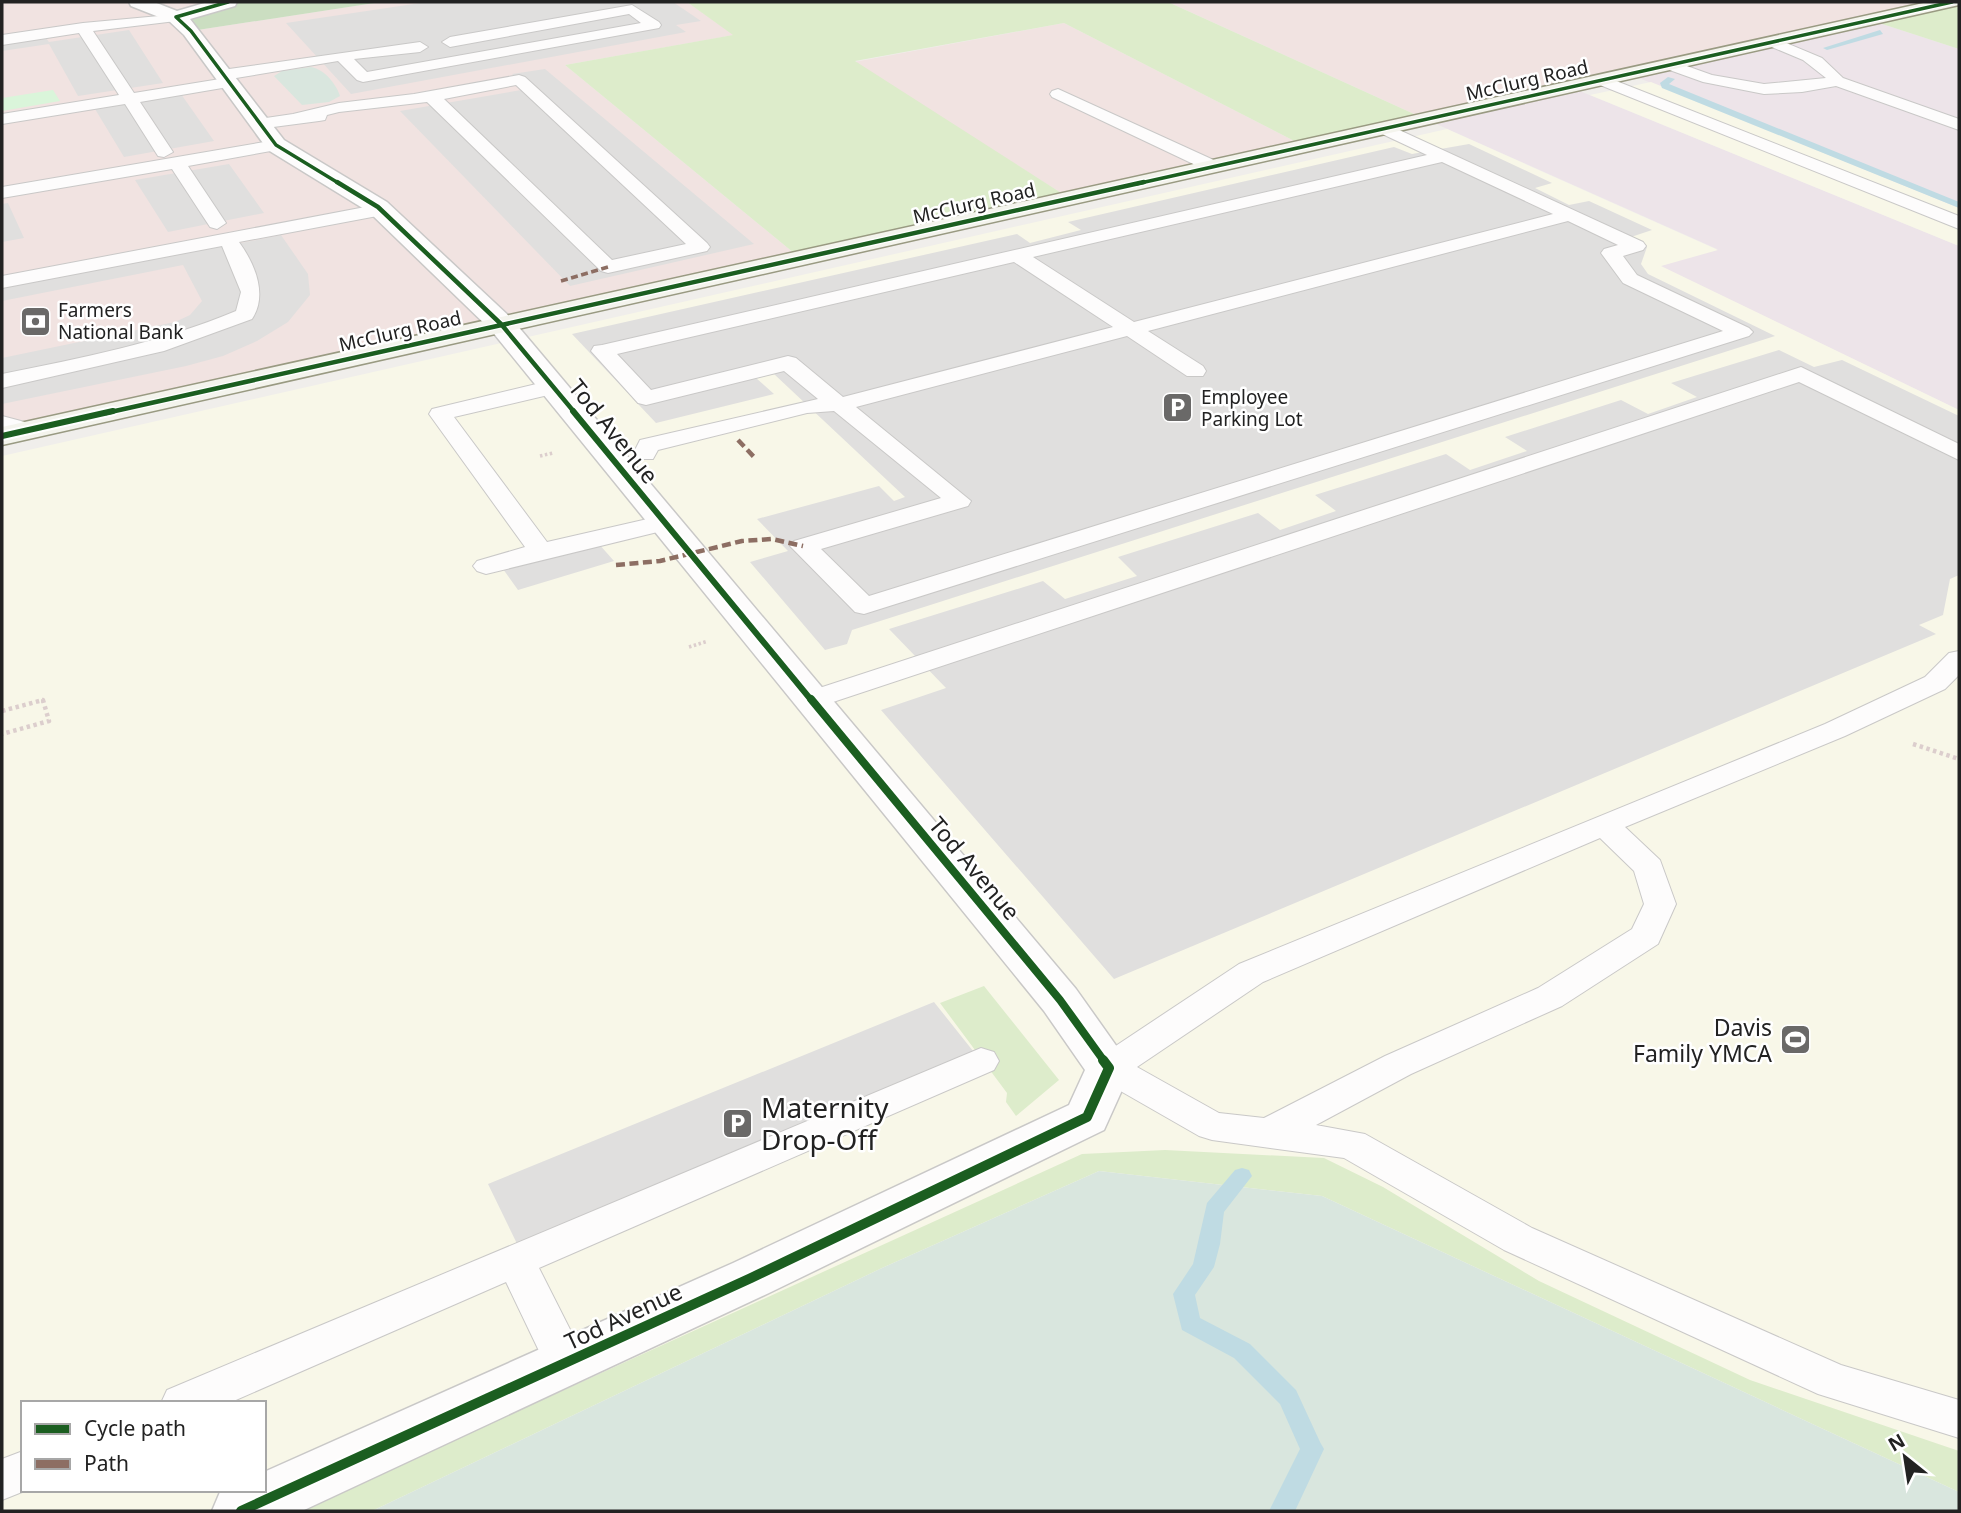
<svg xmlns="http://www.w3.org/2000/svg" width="1961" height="1513" viewBox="0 0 1961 1513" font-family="'Noto Sans',sans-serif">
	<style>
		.commercial { fill: #f1e3e1 }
		.industrial { fill: #ede4e9 }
		.education { fill: #f8f7e8; fill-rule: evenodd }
		.grass { fill: #ddeccb }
		.forest { fill: #cbdec1 }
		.wetland { fill: #d9e6de }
		.park { fill: #daf5da }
		.parking { fill: #e0dfde }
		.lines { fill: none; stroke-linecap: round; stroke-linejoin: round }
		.stream { fill: #bfdbe3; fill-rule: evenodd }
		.lane-casing { stroke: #c9c8c7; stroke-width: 2 }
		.street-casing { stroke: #c9c8c7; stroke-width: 3 }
		.secondary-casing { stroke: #999a82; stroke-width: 3 }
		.path-far1 { stroke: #dccecd; stroke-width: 3.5; stroke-dasharray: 2.5 2.5; stroke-linecap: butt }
		.path { stroke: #dccecd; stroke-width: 4.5; stroke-dasharray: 3.5 3.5; stroke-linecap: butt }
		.lane { fill: #fdfcfc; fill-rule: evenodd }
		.street { fill: #fdfcfc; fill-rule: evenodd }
		.secondary { fill: #f4f4ed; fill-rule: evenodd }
		.quiet-far1 { stroke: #8d6e63; stroke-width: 3.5; stroke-dasharray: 7 3.5; stroke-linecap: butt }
		.quiet { stroke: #8d6e63; stroke-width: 4.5; stroke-dasharray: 9 4.5; stroke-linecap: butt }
		.cycleway-far4-casing { stroke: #fff; stroke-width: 6 }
		.cycleway-far3-casing { stroke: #fff; stroke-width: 7 }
		.cycleway-far2-casing { stroke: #fff; stroke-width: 10 }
		.cycleway-far1-casing { stroke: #fff; stroke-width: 12 }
		.cycleway-casing { stroke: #fff; stroke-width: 14 }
		.cycleway-far4 { stroke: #1b5e20; stroke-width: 3.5 }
		.cycleway-far3 { stroke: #1b5e20; stroke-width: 4.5 }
		.cycleway-far2 { stroke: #1b5e20; stroke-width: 6 }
		.cycleway-far1 { stroke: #1b5e20; stroke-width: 8 }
		.cycleway { stroke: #1b5e20; stroke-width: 10 }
		.labels { text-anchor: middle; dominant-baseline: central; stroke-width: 5; stroke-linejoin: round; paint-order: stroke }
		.far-street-label { font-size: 19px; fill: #222; stroke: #fff }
		.far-poi-label { font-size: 19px; fill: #222; stroke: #fff; text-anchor: start }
		.street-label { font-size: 23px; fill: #222; stroke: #fff }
		.poi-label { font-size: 23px; fill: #222; stroke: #fff; text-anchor: end }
		.near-poi-label { font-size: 28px; fill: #222; stroke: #fff; text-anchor: start }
	</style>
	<rect width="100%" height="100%" fill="#f0eeeb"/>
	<path class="commercial" d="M2,2H228L191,31L381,2H687L734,35L565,65L800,258L2,436Z
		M1168,2H1952L1425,119Z
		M1064,23L1304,146L1069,198L854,62Z"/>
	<path class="industrial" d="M1870,20L1959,49V208L1629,74Z
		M1570,87L1959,246V410L1660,266L1717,249L1425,119Z"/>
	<path class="education" d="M1651,82L1959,208V246L1590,95Z
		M1447,129L1718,250L1661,266L1959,410V1511H2V456ZM23,1403H264V1490H23Z"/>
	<path class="grass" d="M687,2H1168L1425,119L1304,146L1064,23L855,61L1069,198L800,258L565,65L733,35Z
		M1952,2H1959V49L1870,20Z
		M984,986L1059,1080L1016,1116L1006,1102L1007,1093L940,1003Z
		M1165,1150L1324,1158L1383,1187L1539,1281L1750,1380L1959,1451V1492L1322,1196L1099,1171L882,1268L372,1511H298L1082,1154Z"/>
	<path class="forest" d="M228,2H381L191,31L176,17Z"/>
	<path class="wetland" d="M310,67C323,68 336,83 340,96L329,102L302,105L274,76L282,71Z
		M1099,1171L1322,1196L1959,1492V1511H372L882,1268Z"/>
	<path class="park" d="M53,90L60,101L2,111V98Z"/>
	<path class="parking" d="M427,2H673L701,21L676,25L686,32L351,94L286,23Z
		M129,30L163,83L78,96L49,44L2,51V40L43,34L49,42Z
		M545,69L754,244L570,286L400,111L527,89L512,74Z
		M181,94L214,141L124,157L95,109Z
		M1469,144L1552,183L1535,188L1569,205L1589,201L1652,230L1631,237L1647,247L1641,264L1648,274L1775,336L852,630L847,644L825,650L750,562L788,551L757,519L879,486L894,501L905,497L774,374L756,378L774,394L656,423L572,334L1017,234L1030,243L1081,230L1068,222L1394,147L1412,154Z
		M229,164L264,213L168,232L135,180Z
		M8,203L24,238L2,242V204Z
		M281,235L308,274L310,295L288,322L257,341L223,356L186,366L2,404V358L175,322L190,315L202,301L183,265L2,301V282L227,239L231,245Z
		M1779,350L1814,367L1842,360L1959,416V575L1950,579L1943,615L1919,625L1936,634L1114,979L881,710L946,688L889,629L1043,581L1065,599L1137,576L1118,557L1258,513L1280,530L1336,511L1315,495L1446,454L1470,470L1527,451L1505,437L1621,400L1648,414L1697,397L1671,383Z
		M598,543L614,561L518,590L503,569Z
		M934,1002L981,1061L523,1256L488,1184Z"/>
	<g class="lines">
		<path class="stream" d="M1880,30L1883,34L1827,50L1823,48Z
			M1668,77L1675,79L1669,84L1959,202V208L1662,88L1660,83Z
			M1242,1168L1249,1170L1252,1176L1224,1212L1220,1244L1214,1267L1195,1295L1200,1318L1250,1344L1296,1390L1320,1442L1324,1449L1295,1511H1269L1300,1449L1280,1404L1234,1358L1182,1330L1173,1294L1193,1264L1207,1203L1235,1170Z"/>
		<defs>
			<path id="lane" d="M632,5L659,22L661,25L659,28L363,82L357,80L338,61L230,79L236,83L234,86L140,102L173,152L164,157L158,156L125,104L2,124V114L119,95L79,33L2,45V35L83,23L181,14L183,17L176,21L93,31L134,93L220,79L214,75L222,70L420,42L428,47L420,52L354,59L367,72L641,23L629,14L450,47L442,42L450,37Z
				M1772,37L1822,58L1843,78L1959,119V130L1836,86L1802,92L1764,94L1703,82L1664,68L1662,65L1670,60L1712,75L1764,84L1826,78L1803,60L1767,45L1764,42L1767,39Z
				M519,75L525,77L707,243L710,247L707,251L608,273L601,271L427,102L339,112L327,115L325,120L319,121L258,129L250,124L252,120L293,114L339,103L414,94ZM516,85L686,244L612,260L444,99Z
				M1601,75L1959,216V229L1595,83L1593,80L1595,77Z
				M1058,89L1218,162L1221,166L1212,171L1206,170L1052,97L1050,94L1052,91Z
				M1384,123L1643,242L1646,246L1643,250L1623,256L1637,275L1749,328L1753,332L1749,336L864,614L855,612L790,546L794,541L941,498L834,411L807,413L658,450L653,459H637L633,454L640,440L818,399L784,371L646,405L638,403L591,351L594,346L602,345L1427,155L1378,132L1375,128ZM1442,162L1553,214L1134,322L1033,257ZM1568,221L1618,245L1604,249L1601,253L1623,283L1723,331L869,596L821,549L968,506L971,501L856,407L1127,336L1187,376H1203L1206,371L1203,366L1148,331ZM1014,262L1113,327L843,397L796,358L788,356L651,390L617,354Z
				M276,140L282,141L285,145L282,149L188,166L226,223L217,229L210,227L172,169L2,198V187Z
				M381,204L388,206L390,210L388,214L239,242C255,264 268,295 252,319L164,351L2,388V374C81,358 160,343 236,311L241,292L222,246L2,288V276Z
				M1801,367L1959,444V460L1799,382L821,706L811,709L801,706L797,700L801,694Z
				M553,380L561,382L564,387L561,392L454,417L547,542L665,515L674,518L678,523L674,528L486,574L477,571L473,566L477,561L525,547L429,414L432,409Z
				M2,416L36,425L40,430L36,435L28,437L2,430Z
				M1959,651V675L1945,689L1845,736L1625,827L1660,860L1676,904L1658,944L1562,1006L1411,1074L1316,1125L1365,1134L1532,1228L1841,1365L1959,1400V1438L1818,1394L1504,1250L1344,1158L1212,1140L1199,1136L1096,1077L1091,1068L1096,1059L1239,964L1825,724L1925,677L1949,653ZM1600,838L1634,871L1644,904L1632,929L1538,988L1385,1056L1264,1118L1219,1113L1137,1067L1263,982Z
				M981,1048L994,1052L999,1061L994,1070L539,1268L587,1363L581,1376L566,1381L551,1376L506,1282L229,1403H161L167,1390Z
				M23,1451V1490H27L2,1500V1459Z"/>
			<path id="street" d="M129,2H154L177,11L208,2H237L235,6L190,19L284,140L387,202L511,318L1076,989L1132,1068L1104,1130L769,1293L302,1511H212L220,1492L264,1490V1472L733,1263L1069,1105L1085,1070L1044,1011L491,330L369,212L268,150L184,35L169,21L131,6Z"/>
			<path id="secondary" d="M1928,2H1959V5L2,445V427Z"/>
		</defs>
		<use href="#lane" class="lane-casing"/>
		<use href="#street" class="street-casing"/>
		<use href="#secondary" class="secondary-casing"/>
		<path class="path-far1" d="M540,456L553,453
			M689,647L708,641
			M41,701H43"/>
		<path class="path" d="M2,711L43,700L49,721L2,734
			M1913,744L1959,759"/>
		<use href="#lane" class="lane"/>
		<use href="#street" class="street"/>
		<use href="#secondary" class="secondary"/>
		<path class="quiet-far1" d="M561,281L608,267"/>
		<path class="quiet" d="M738,440L754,457
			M616,565L660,561L742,541L772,539L803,546"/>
		<defs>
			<path id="cycleway-far4" d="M228,2L176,17L191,31L276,145L340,184
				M1136,184L1952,2"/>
			<path id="cycleway-far3" d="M337,182L378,207L501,324L575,413
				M106,413L1144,182"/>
			<path id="cycleway-far2" d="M573,411L812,701
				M2,436L113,411"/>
			<path id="cycleway-far1" d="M811,699L1060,1000L1104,1061"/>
			<path id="cycleway" d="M241,1511L751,1278L1087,1117L1109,1068L1103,1060"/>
		</defs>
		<use href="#cycleway-far4" class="cycleway-far4-casing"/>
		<use href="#cycleway-far3" class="cycleway-far3-casing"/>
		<use href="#cycleway-far2" class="cycleway-far2-casing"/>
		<use href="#cycleway-far1" class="cycleway-far1-casing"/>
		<use href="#cycleway" class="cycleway-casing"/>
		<use href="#cycleway-far4" class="cycleway-far4"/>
		<use href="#cycleway-far3" class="cycleway-far3"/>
		<use href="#cycleway-far2" class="cycleway-far2"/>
		<use href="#cycleway-far1" class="cycleway-far1"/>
		<use href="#cycleway" class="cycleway"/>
	</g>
	<defs>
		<symbol id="bank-square" viewBox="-11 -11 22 22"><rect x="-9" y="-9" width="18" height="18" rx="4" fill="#6a6968" stroke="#fff"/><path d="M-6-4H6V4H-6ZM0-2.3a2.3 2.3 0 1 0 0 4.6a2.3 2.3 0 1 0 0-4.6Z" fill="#fff"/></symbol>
		<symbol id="parking-square" viewBox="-11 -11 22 22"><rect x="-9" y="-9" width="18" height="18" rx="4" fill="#6a6968" stroke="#fff"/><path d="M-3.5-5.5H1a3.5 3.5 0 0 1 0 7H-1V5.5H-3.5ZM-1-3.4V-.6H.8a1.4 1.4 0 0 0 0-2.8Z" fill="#fff"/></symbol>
		<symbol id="stadium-square" viewBox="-11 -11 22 22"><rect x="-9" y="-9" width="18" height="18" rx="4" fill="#6a6968" stroke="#fff"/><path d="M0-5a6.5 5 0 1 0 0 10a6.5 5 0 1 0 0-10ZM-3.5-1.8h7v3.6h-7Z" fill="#fff"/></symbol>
	</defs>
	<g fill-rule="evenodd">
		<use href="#bank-square" x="18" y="304" width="35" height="35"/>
		<use href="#parking-square" x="1160" y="390" width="35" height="35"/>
		<use href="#stadium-square" x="1778" y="1022" width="35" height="35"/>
		<use href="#parking-square" x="720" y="1106" width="35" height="35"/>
	</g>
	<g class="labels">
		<g class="far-street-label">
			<text transform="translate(1527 80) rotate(-13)">McClurg Road</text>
			<text transform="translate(974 203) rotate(-13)">McClurg Road</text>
			<text transform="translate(400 331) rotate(-13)">McClurg Road</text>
		</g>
		<g class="far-poi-label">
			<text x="58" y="310">Farmers<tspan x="58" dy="22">National Bank</tspan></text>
			<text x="1201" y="397">Employee<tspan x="1201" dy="22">Parking Lot</tspan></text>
		</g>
		<g class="street-label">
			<text transform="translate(614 431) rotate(51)">Tod Avenue</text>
			<text transform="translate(975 868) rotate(50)">Tod Avenue</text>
			<text transform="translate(623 1316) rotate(-25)">Tod Avenue</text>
		</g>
		<g class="poi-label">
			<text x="1772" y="1027">Davis<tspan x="1772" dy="26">Family YMCA</tspan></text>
		</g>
		<g class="near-poi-label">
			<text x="761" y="1107">Maternity<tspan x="761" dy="32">Drop-Off</tspan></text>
		</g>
	</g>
	<rect width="1961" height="1513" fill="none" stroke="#222222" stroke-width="7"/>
	<rect x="21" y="1401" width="245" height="91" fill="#ffffff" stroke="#a7a7a7" stroke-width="2"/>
	<rect x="35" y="1424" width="35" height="10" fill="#1b5e20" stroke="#a7a7a7" stroke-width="2"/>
	<text x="84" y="1436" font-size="21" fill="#222222">Cycle path</text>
	<rect x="35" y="1459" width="35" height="10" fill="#8d6e63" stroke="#a7a7a7" stroke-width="2"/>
	<text x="84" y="1471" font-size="21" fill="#222222">Path</text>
	<g transform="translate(1905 1457) rotate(330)" stroke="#ffffff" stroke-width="5" paint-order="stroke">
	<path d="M0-5L12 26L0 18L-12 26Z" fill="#222222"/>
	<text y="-10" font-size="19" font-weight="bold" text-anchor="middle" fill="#222222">N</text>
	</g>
</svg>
